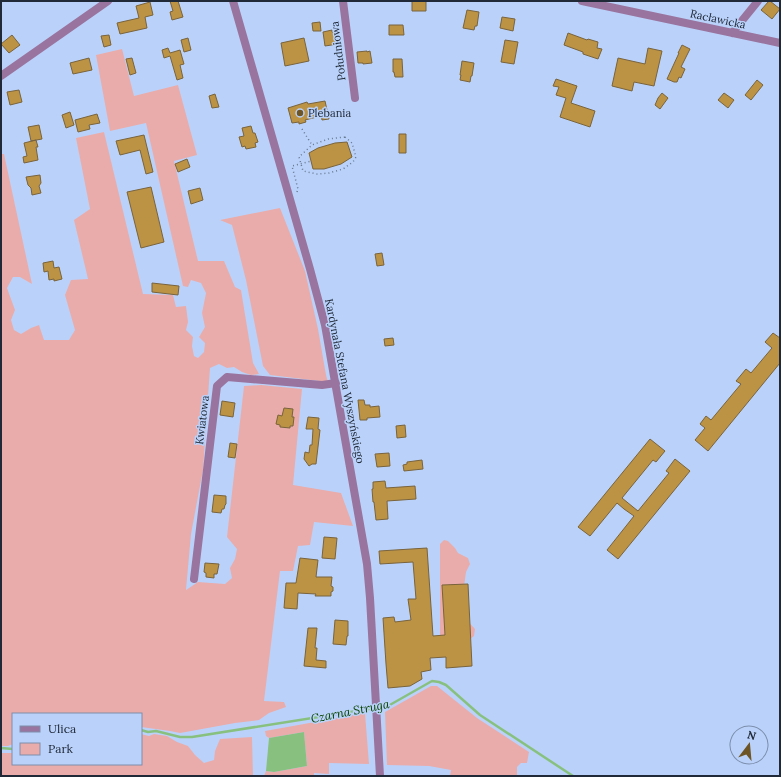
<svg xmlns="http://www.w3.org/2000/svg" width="781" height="777" viewBox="0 0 781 777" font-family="Lora,serif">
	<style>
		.green { fill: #eaacaa }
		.water { fill: #88c17f }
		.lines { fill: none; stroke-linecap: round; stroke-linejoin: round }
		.stream { stroke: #88c17f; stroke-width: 2.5 }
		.building { fill: #bc9344; stroke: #79633c }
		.path { stroke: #687893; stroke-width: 1.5; stroke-dasharray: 1 3; stroke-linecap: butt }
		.minor { stroke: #99749f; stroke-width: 8 }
		.poi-dot { fill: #6e5526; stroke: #bad2fa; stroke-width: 1.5 }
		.labels { text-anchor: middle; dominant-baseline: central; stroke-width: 3; stroke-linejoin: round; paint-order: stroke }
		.street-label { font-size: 11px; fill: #202938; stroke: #bad2fa }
		.poi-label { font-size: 11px; fill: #202938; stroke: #bad2fa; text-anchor: start }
		.water-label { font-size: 12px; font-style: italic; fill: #094400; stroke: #bad2fa }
	</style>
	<rect width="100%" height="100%" fill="#bad2fa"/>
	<path class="green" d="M122,49L134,96L178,85L197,155L174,161L198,261H224L235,287L241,290L253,363L259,374L251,375L242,372L234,367L227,368L219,364L210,368L203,470L191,534L186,590L198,582L225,584L232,578L230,568L235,559L237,549L227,537L244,386L261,385L302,389L293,485L341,493L353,526L314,522L310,545L298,546L293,571H280L264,701L284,702L286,707L269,713L259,720L235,723L180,733L170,731L141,727V714H13V744L8,746H1V154H4L32,284L20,277H13L7,288L15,310L11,320L14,330L21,334L31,328L39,325L44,340H69L75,330L65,295L71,280L88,279L74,220L90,209L76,138L104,132L143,294L173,295L176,307L186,306L188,322L186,330L193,337L192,346L194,356L198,358L204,352L205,343L199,337L205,327L202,313L206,293L201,283L191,280L188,287L183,286L146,123L110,131L96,55Z
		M280,208L305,271L318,329L326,375L328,382L270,375L263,366L246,280L232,225L220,220Z
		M444,540L448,541L455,548L458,553L468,558L470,564L466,572L464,587V617L475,629L474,636L469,640L440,639V544Z
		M431,686H437L477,718L529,752L527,763H521L517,767V776H450L451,770L429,766L387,765L385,712Z
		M365,713L369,764L329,763V774L314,773V776H264L266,771L274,772L307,766L304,732L269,738L266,736L265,731Z
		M141,734L149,736L154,734L167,736L177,742L188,746L195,755L204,763L214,760L215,751L220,739L252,737L253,776H1V753H13V764H141Z"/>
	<path class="water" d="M304,732L307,766L274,772L266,771L269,738Z"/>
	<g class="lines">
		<path class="stream" d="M141,730L148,732L156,731L180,737H192L388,706L432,681L439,682L446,685L480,715L573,776
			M1,748L13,749"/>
	</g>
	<path class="building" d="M170,1H178L183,17L172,20L170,12L173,11Z
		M412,1H426V11H412Z
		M769,1H770L780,9L772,19L761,10Z
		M150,2L153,15L145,17L147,28L120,34L117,23L139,18L136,6Z
		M467,10L479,12L477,26H475L474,30L463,28Z
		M502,17L515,19L513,31L500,28Z
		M320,22L321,31H313L312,23Z
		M389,25H403L404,35H389Z
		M332,30V32H337L338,44L325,46L323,32Z
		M568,33L587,40L588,39L598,42L597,48L602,49L598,59L583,54V52L564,45Z
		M12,35L20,45L9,53L1,44Z
		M109,35L111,45L104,47L101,36Z
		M188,38L191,50L184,52L181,40Z
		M304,38L309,61L285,66L281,43Z
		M505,40L518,42L514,64L501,62Z
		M682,45L690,49L681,67L685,69L681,78L679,77L677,82H674L667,79L679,53H678Z
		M168,48L170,53L180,50L184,64L180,65L183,78L177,80L170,56L164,58L162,50Z
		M648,48L662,51L654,86L634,82L632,91L612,86L618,58L645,64Z
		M367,51V52L370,51L372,63L363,64V63H358L357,52Z
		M89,58L92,70L73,74L70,63Z
		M132,58L136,73L130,75L126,59Z
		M393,59H402L403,77H395L394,72H393Z
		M462,61L474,63L472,76H471L470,82L460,80L461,75H460Z
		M556,79L577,86L571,103L595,111L590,127L560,117L566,98L556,95L559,87L553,86Z
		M757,80L763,85L751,100L745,95Z
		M19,90L22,102L10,105L7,92Z
		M662,93L668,98L660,109L655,105L658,98Z
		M724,93L734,100L728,108L718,100Z
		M215,94L219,107L212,108L209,96Z
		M325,101L329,119L322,120L321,116L305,120L306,122L299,124V122L292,123L288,108L307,102L308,104Z
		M70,112L74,125L66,128L62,115Z
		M97,114L100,123L89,125L90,129L78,132L75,120Z
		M39,125L42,139L31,141L28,127Z
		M251,126L253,133H255L258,142L255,143L256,147L246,149L245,146L242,147L239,137L244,136L242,128Z
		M399,134H406V153H399Z
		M144,135L153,172L146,174L140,150L120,155L116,141Z
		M36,140L38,147H36L38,160L24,163L23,157L27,156L24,143Z
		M347,142L352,157L341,164L324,169H313L309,153L318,148L335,143Z
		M187,159L190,167L178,172L175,164Z
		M40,175L41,183L39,186L41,193L32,195L31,188L28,185L26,177Z
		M151,187L164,242L141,248L127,192Z
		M200,188L203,200L191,204L188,191Z
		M382,253L384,265L377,266L375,254Z
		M53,261L54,268L59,267L62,279L54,281V279L49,280L48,271L44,272L43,263Z
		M152,283L179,286L178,295L152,292Z
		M773,333L780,338V363L708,451L695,440L705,428L700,424L706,416L711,420L741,384L736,381L746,369L751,373L772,348L765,342Z
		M393,338L394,345L385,346L384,339Z
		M358,400H364L365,405H370V407L379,406L380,417L367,418V420H360Z
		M222,401L235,403L233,417L220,415Z
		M284,408L293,409L292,417H294L293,426H290V428L280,427V425L276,424L278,415L282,416Z
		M308,417L319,418L318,429L320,430L316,464H312L309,466L304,459L305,452L309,453L310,445H312L313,429H306Z
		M405,425L406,437L397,438L396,426Z
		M650,439L665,451L656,462L653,460L622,498L633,507L638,511L669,473L666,471L675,459L690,471L618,559L607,550L634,516L624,509L617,503L590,536L578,527Z
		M230,443L237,444L235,458L228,457Z
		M389,453L390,466L377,467L375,454Z
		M422,460L423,469L404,471L403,465L407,464V462Z
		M385,481L386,488L415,486L416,499L387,501L388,519L376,520L374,502H373L372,489H373V482Z
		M214,495L226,496V504L225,505L224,509H222L221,513L212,512Z
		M324,537L337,538L335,559L322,558Z
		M427,548L433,636L445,635L442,585L468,584L472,666L446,668V657L430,658L431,670L421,672L422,679L410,686L388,688L386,664L383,618L394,617L395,622L411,620L408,599H416L413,562L380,564L379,551Z
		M300,558L318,560L316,577H332L331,586L333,587V591L331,592V596H315L316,594L298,593L297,609L284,608L286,583H296Z
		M205,563L219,564L217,574H214V578L206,577V573L204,572Z
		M335,620L348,621V636H347L346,645L333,644Z
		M308,628H317L315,648H317L316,660L326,661V668L304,666Z"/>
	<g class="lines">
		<path class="path" d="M302,129L312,145
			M345,137L352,143L356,157L353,162L343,169L329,173L317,174L303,171L299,157L312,145L328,139Z
			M297,192L298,189L292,166L311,161"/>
		<path class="minor" d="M233,1L310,269L325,325L367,564L370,598L380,776
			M343,1L355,98
			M582,1L780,43
			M732,33L758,1
			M1,76L108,1
			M194,579L217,386L227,377L322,385L336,383"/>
	</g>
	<circle class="poi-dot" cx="300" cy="113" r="4"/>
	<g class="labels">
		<g class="street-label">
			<text transform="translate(718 19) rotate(12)">Racławicka</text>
			<text transform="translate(338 51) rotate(-97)">Południowa</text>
			<text transform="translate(345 381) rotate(79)">Kardynała Stefana Wyszyńskiego</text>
			<text transform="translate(202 420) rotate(-83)">Kwiatowa</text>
		</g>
		<g class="poi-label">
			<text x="308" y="113">Plebania</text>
		</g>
		<g class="water-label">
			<text transform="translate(350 711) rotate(-11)">Czarna Struga</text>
		</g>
	</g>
	<rect width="781" height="777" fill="none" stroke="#202938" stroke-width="4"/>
	<rect x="12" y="713" width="130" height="52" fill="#bad2fa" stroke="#7c8eac"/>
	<rect x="20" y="726" width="20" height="6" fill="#99749f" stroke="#7c8eac"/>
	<text x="48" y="733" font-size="12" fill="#202938">Ulica</text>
	<rect x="20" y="743" width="20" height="12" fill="#eaacaa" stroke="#7c8eac"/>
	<text x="48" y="753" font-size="12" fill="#202938">Park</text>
	<g transform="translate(749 745) rotate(16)"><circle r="19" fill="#bad2fa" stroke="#7c8eac"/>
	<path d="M0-3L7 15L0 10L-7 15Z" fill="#6e5526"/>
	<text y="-6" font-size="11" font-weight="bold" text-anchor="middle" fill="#202938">N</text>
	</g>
</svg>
